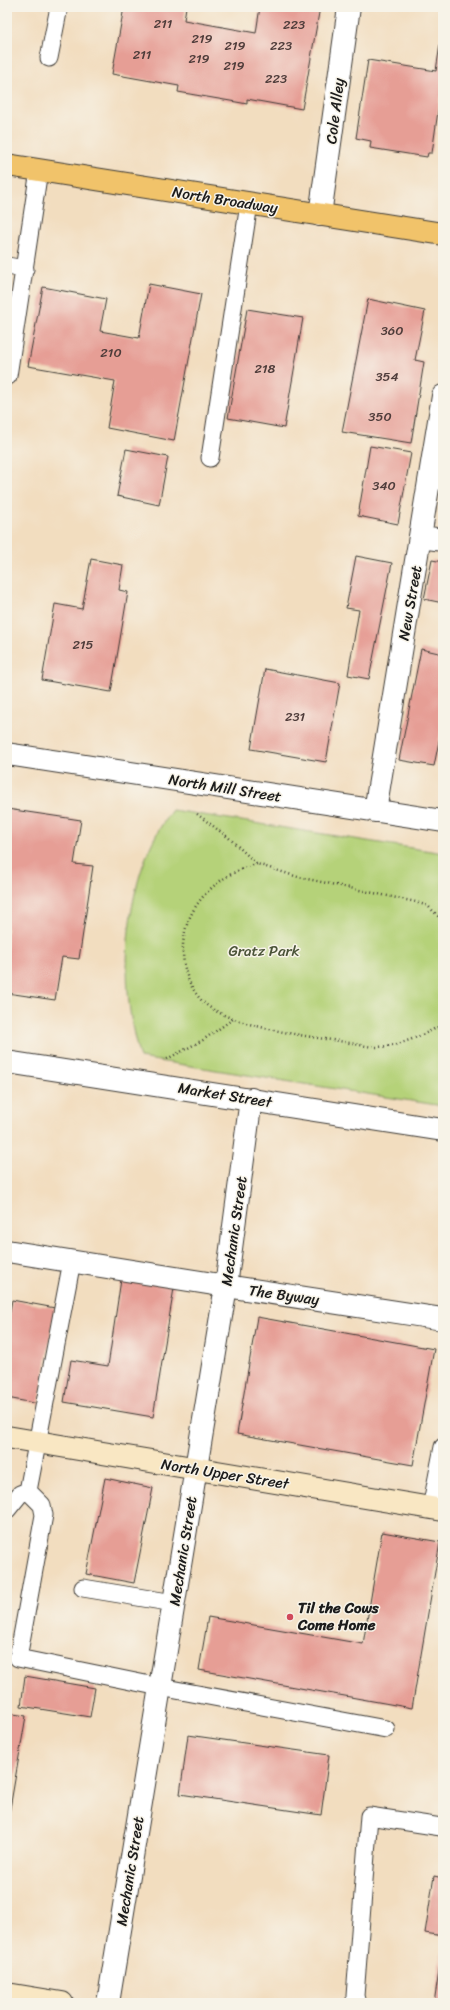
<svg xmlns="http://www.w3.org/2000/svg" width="450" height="2010" viewBox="0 0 450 2010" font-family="Sriracha,sans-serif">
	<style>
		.green { fill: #b5d279; stroke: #68774a }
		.building { fill: #e69e95 }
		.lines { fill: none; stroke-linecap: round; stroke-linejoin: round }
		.lane-casing { stroke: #3c3934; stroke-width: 19 }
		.street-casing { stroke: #3c3934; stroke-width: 24 }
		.secondary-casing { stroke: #3c3934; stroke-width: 24 }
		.primary-casing { stroke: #3c3934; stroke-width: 24 }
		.path { stroke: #3c3934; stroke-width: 2.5; stroke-dasharray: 1 3; stroke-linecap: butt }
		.lane { stroke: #fff; stroke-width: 17 }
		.street { stroke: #fff; stroke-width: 22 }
		.secondary { stroke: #f9e7c3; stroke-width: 22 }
		.primary { stroke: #f1c36a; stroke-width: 22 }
		.poi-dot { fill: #d1495b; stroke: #f7f3e8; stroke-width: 1.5 }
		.labels { text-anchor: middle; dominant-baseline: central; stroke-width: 3; stroke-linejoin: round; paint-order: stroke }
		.number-label { font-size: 13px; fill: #4e3c3a }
		.street-label { font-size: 15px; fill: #1c1c1c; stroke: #f7f3e8 }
		.park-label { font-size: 15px; fill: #4a5338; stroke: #f7f3e8 }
		.poi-label { font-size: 15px; font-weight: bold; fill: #1c1c1c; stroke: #f7f3e8; text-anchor: start }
	</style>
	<rect width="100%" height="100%" fill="#f7f3e8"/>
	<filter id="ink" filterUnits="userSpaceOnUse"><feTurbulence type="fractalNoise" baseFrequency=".025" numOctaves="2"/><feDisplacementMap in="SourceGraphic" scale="8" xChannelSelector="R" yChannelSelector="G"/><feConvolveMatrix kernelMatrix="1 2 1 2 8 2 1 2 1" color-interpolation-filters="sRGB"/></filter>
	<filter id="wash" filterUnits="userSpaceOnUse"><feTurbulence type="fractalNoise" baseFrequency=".012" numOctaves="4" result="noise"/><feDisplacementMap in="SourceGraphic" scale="16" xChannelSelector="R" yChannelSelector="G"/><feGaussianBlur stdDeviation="0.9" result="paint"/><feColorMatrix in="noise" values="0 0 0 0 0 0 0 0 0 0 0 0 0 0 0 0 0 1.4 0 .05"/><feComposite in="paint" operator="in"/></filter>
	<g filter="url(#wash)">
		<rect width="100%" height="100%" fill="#f2ddbf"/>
		<path class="green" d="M172,810L443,853V1106L140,1058C117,983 123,874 172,810Z"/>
		<g id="blocks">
			<path class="building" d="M124,7H186L184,20L256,33L260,7H320L302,109L247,99V104L242,103L178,92L179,86L112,74Z
				M442,31L443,98L440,97L432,153H428L427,157L370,148L371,141L356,138L368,60L436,71Z
				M149,284L201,294L174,441L107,428L115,381L28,366L43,287L106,299L100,331L139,338Z
				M368,299L425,311L415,360L424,362L411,443L342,432Z
				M247,309L303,318L284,428L228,418Z
				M370,446L411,453L398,524L358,516Z
				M126,449L168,457L159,505L117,496Z
				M356,556L392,563L369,679L348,675L359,610L346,608Z
				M91,559L123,565L119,590L128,592L111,692L42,680L55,604L82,609Z
				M432,560L443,562V603L424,599Z
				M421,649L443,654V721L434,766L399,760Z
				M265,669L340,683L326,762L251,749Z
				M7,809L81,820L74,864L93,866L79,959L62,957L55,1000L7,993Z
				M122,1273L175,1282L153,1417L64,1402L71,1360L108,1366Z
				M12,1300L55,1308L39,1404L7,1398V1328Z
				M257,1317L434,1349L413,1465L237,1434Z
				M105,1478L153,1488L134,1583L86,1574Z
				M382,1532L440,1542L412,1708L199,1670L208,1617L363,1644Z
				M25,1676L95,1688L90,1717L21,1706Z
				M7,1713L26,1716L8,1820H7Z
				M188,1735L329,1755L321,1815L180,1794Z
				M434,1876L443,1878V1936L425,1933Z
				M442,1951L443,2003H434Z"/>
		</g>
	</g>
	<g filter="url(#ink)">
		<use href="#blocks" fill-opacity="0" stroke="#3c3934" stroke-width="1"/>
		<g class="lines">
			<defs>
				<path id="lane" d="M49,58L59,7
					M7,266L25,269
					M7,376H8L39,170
					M210,458L249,204
					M72,1261L28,1491L42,1505L44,1515L18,1658L160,1687L386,1729
					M431,1508L443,1447
					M7,1510L20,1494L28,1491
					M83,1588L174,1603
					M357,2003L355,1996L369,1816L441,1827"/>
				<path id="street" d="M320,215L349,7
					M421,537L443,540
					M7,754L443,821
					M375,811L443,396
					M7,1062L443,1130
					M7,1251L226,1286L443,1319
					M108,2003L226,1286L251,1099"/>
				<path id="secondary" d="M7,1437L443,1510
					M7,1994L62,2003"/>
				<path id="primary" d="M7,165L443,234"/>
			</defs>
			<use href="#lane" class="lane-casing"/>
			<use href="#street" class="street-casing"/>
			<use href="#secondary" class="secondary-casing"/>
			<use href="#primary" class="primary-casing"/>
			<path class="path" d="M197,814L229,838L257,864L298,877L416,902L428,906L443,921
				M257,864C212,875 176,915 184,963C186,978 193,992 204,1003C230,1026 304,1036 339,1041C351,1043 363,1046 375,1047C398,1047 424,1035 443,1024
				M167,1059L203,1040L233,1019"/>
			<use href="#lane" class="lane"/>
			<use href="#street" class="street"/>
			<use href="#secondary" class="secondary"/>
			<use href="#primary" class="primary"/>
		</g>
	</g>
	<circle class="poi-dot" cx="290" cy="1617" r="4"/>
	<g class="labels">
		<g class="number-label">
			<text x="163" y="23">211</text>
			<text x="294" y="24">223</text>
			<text x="202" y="38">219</text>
			<text x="235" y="45">219</text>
			<text x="281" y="45">223</text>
			<text x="142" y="54">211</text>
			<text x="199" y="58">219</text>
			<text x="234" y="65">219</text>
			<text x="276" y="78">223</text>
			<text x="392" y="330">360</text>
			<text x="111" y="352">210</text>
			<text x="265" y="368">218</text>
			<text x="387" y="376">354</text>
			<text x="380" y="416">350</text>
			<text x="384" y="485">340</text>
			<text x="83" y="644">215</text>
			<text x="295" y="716">231</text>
		</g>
		<g class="street-label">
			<text transform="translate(335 111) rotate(-83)">Cole Alley</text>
			<text transform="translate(225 200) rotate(9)">North Broadway</text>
			<text transform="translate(410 603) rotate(-80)">New Street</text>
			<text transform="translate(225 788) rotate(9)">North Mill Street</text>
			<text transform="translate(225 1095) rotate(9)">Market Street</text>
			<text transform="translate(234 1231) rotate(-82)">Mechanic Street</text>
			<text transform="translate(284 1295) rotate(8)">The Byway</text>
			<text transform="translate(225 1474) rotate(9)">North Upper Street</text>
			<text transform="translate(183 1551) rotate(-81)">Mechanic Street</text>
			<text transform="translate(130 1871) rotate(-81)">Mechanic Street</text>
		</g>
		<g class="park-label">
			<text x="264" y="951">Gratz Park</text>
		</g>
		<g class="poi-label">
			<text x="298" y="1608">Til the Cows<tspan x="298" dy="17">Come Home</tspan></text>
		</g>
	</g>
	<rect width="450" height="2010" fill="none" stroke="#f7f3e8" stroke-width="24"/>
</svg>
